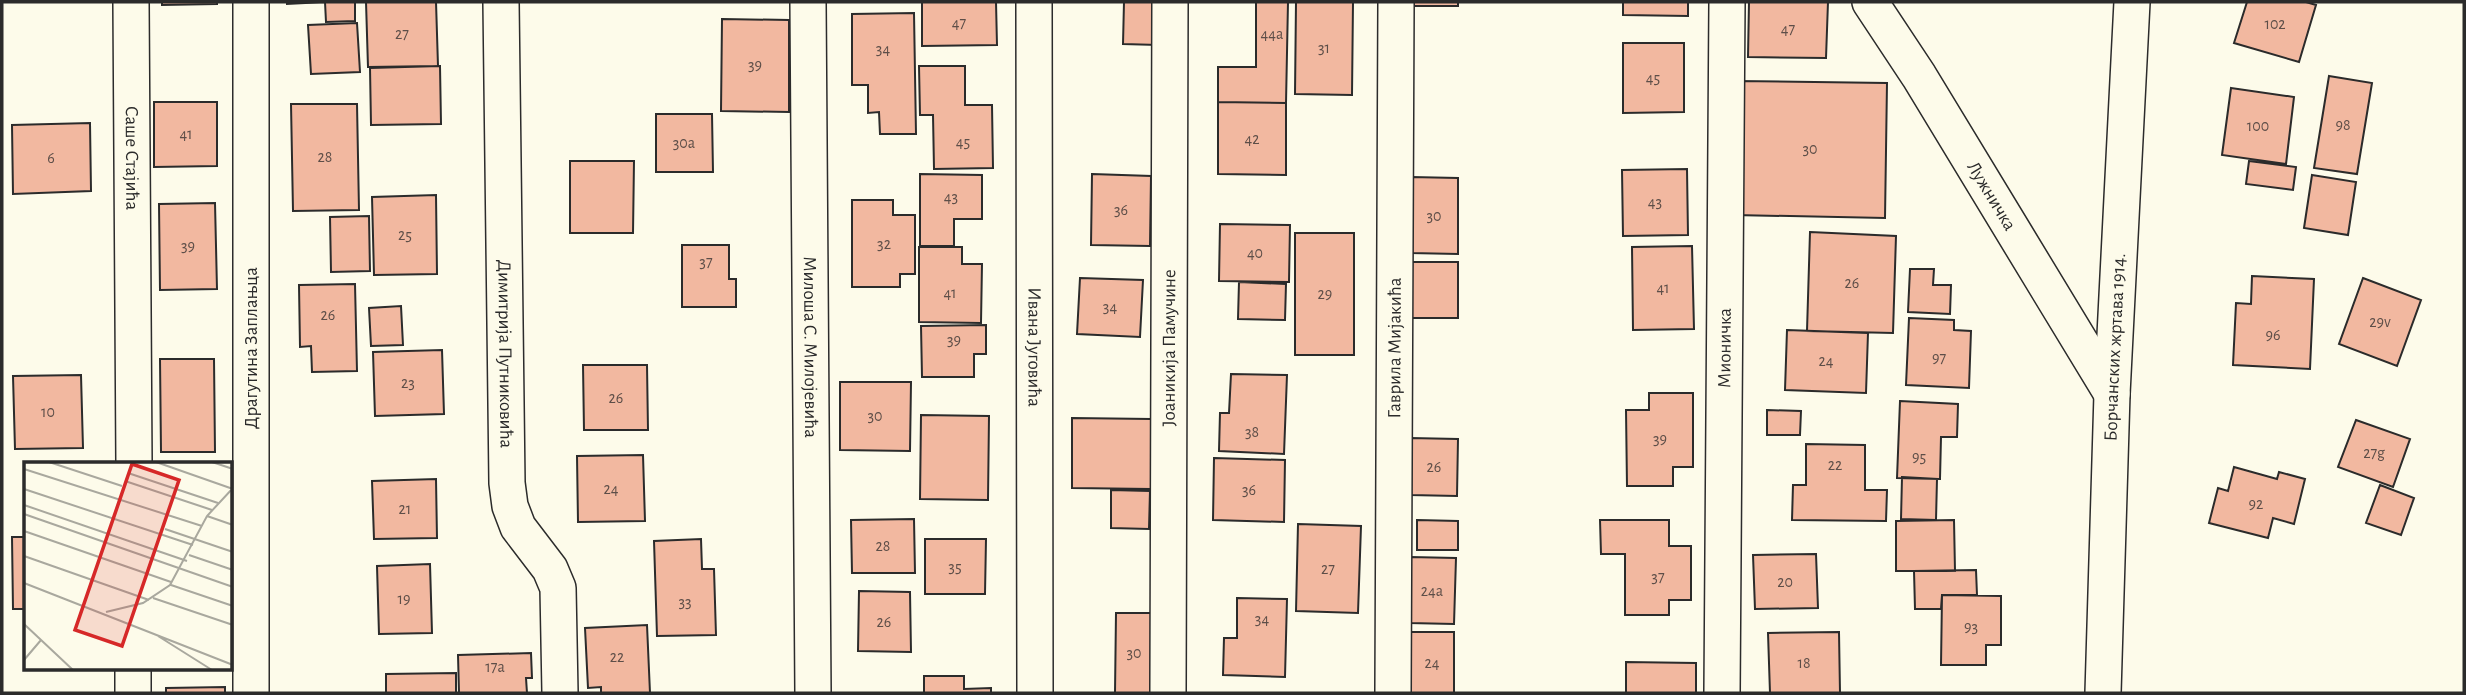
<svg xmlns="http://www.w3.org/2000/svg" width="2466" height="695" viewBox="0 0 2466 695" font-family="'Alegreya Sans',sans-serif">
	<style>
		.building { fill: #f2b8a0; stroke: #2b2b2b; stroke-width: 2 }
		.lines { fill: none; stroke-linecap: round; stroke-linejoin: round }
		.minor-casing { stroke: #2b2b2b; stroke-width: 38 }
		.minor { stroke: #fdfbea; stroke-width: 35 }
		.labels { text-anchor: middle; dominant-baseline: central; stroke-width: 5; stroke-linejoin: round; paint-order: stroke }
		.number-label { font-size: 16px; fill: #5d4e48 }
		.street-label { font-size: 19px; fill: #2b2b2b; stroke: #fdfbea }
		.inset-road { fill: none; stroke: #a9a89e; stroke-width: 2 }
		.view { fill: #d62828; fill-opacity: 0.15; stroke: #d62828; stroke-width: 3.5 }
		.inset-edge { fill: none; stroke: #2b2b2b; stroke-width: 3.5 }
	</style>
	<rect width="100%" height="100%" fill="#fdfbea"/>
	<path class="building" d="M162,2H217V4L162,5Z
		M287,2H355V21L326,22L325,2L287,4Z
		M366,2H436L438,66L368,67Z
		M922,2H996L997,45L922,46Z
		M1124,2H1159L1158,45L1123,44Z
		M1256,2H1288L1286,103L1218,102V67H1256Z
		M1296,2H1353L1352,95L1295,94Z
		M1412,2H1458V6H1412Z
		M1623,2H1688V16L1623,15Z
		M1749,2H1828L1826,58L1748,57Z
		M2247,2H2306L2316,5L2299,62L2234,43Z
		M914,13L916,134H880L879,112L868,113V85H852V14Z
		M722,19L789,20V112L721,111Z
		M357,23L360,72L311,74L308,25Z
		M1623,43H1684V112L1623,113Z
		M440,66L441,124L371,125L370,68Z
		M919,66H965V105H992L993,168L934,169L933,115H920Z
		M2329,76L2372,83L2357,174L2314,168Z
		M1736,81L1887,83L1885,218L1734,215Z
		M2231,88L2294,97L2286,164L2222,155Z
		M154,102H217V166L154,167Z
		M1218,102L1286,103V175L1218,174Z
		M291,104H357L359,210L293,211Z
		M656,114H712L713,172H656Z
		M90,123L91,191L13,194L12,125Z
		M570,161H634L633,233H570Z
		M2249,161L2296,167L2293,190L2246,184Z
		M1687,169L1688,235L1623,236L1622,170Z
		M920,174L982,175V219H954V246H920Z
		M1092,174L1151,176L1150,246L1091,245Z
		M2312,175L2356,182L2348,235L2304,228Z
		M1411,177L1458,178V254L1410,253Z
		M436,195L437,274L374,275L372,197Z
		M852,200H893V215H915V274H900V287H852Z
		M215,203L217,289L160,290L159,204Z
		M369,216L370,271L331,272L330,217Z
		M1220,224L1290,225L1289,282L1219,281Z
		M1810,232L1896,236L1893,333L1807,331Z
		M1295,233H1354V355H1295Z
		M682,245H729V279H736V307H682Z
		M1692,246L1694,329L1633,330L1632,247Z
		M919,247H962V264H982L981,323L919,322Z
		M1412,262H1458V318H1412Z
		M1910,269H1934L1933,285H1951L1950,314L1908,312Z
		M2252,276L2314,279L2310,369L2233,365L2236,303L2251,304Z
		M1080,278L1143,280L1140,337L1077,334Z
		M2363,278L2421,300L2397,366L2339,344Z
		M1239,282L1286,284L1285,320L1238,319Z
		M355,284L357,371L312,372L311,346L300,347L299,285Z
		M401,306L403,345L371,346L369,308Z
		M1909,318L1954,320V330L1971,331L1969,388L1906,385Z
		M986,325V354H974V377H922L921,326Z
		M1787,330L1868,333L1866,393L1785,390Z
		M442,350L444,414L375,416L373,352Z
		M160,359H214L215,452H161Z
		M583,365H647L648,430H584Z
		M1231,374L1287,375L1284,454L1219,451L1220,413H1229Z
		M81,375L83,448L15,449L13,376Z
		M840,382H911L910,451L840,450Z
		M1649,393H1693V467H1673V486H1627L1626,410H1649Z
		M1900,401L1958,404L1957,437H1941L1940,479L1897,478Z
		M1767,410L1801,411L1800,435H1767Z
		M921,415L989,416L988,500L920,499Z
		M1072,418L1151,419V489L1072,488Z
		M2356,420L2410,439L2393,487L2338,467Z
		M1410,438L1458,439L1457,496L1410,495Z
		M1806,444L1865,445V490H1887L1886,521L1792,520L1793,485H1806Z
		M643,455L645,521L578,522L577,456Z
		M1214,458L1285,460L1284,522L1213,520Z
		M2234,467L2277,479L2279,472L2305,479L2294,524L2273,518L2268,538L2209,523L2218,488L2228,491Z
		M1902,477L1937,479L1936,520L1901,519Z
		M436,479L437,538L374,539L372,481Z
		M2380,485L2414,498L2401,535L2366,523Z
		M1111,490L1150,491L1149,529L1111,528Z
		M914,519L915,573H852L851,520Z
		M1417,520L1458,521V550H1417Z
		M1600,520H1669V546H1691V600H1669V615H1625V554H1601Z
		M1954,520L1955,571H1896V521Z
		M1298,524L1361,526L1358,613L1296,611Z
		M12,537H26V609H13Z
		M701,539L702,569H714L716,635L657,636L654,541Z
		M925,539H986L985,594H925Z
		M1816,554L1818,608L1755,609L1753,555Z
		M1410,557L1456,558L1454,624L1409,623Z
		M430,564L432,633L379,634L377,566Z
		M1976,570L1977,595H1942L1941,609H1915L1914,571Z
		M859,591L910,592L911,652L858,651Z
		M1942,595L2001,596V645H1986V665H1941Z
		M1237,598L1287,599L1285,677L1223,675L1224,638H1237Z
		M1116,613H1154L1153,693H1115Z
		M647,625L650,693H601V687L588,688L585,628Z
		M1409,632H1454V693H1410Z
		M1839,632L1840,693H1770L1768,633Z
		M531,653L532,678H526L527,693H459L458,655Z
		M1626,662L1696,663V693H1626Z
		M456,673V693H386V674Z
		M924,676H964V689L991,688V693H924Z
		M225,687V693H166V688Z"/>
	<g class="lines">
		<defs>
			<g id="minor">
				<path id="s1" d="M131,2L134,464"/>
				<path d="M251,2V693"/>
				<path id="s2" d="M501,2L507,483L510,506L518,527L550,569L558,588L560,693"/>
				<path id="s3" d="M808,2L813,693"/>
				<path id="s4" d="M1034,2L1035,693"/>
				<path id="s5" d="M1870,2L1919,76L2112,394"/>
				<path d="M133,693V669"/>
				<path id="s6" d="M1168,693L1170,2"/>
				<path id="s7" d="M1393,693L1396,2"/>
				<path id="s8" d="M1722,693L1727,2"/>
				<path id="s9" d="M2103,693L2112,394L2132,2"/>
			</g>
		</defs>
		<use href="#minor" class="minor-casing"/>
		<use href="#minor" class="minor"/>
	</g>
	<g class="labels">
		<g class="number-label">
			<text x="959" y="23">47</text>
			<text x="2275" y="24">102</text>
			<text x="1788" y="29">47</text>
			<text x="402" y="34">27</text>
			<text x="1272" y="34">44a</text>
			<text x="1324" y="48">31</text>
			<text x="883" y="49">34</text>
			<text x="755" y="65">39</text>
			<text x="1653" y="78">45</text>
			<text x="2343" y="125">98</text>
			<text x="2258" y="126">100</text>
			<text x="186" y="134">41</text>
			<text x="1252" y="139">42</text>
			<text x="963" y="142">45</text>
			<text x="684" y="143">30a</text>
			<text x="1810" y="149">30</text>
			<text x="325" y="157">28</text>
			<text x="51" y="158">6</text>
			<text x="951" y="197">43</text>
			<text x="1655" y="202">43</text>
			<text x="1121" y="210">36</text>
			<text x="1434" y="216">30</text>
			<text x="405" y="235">25</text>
			<text x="884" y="244">32</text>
			<text x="188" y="246">39</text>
			<text x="1255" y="253">40</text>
			<text x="706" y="262">37</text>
			<text x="1852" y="283">26</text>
			<text x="1663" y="288">41</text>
			<text x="950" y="293">41</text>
			<text x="1325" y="294">29</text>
			<text x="1110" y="307">34</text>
			<text x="328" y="315">26</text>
			<text x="2380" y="322">29v</text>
			<text x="2273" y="335">96</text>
			<text x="954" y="340">39</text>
			<text x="1939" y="358">97</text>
			<text x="1826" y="361">24</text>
			<text x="408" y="383">23</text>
			<text x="616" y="398">26</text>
			<text x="48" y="412">10</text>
			<text x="875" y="416">30</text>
			<text x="1252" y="432">38</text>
			<text x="1660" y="439">39</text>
			<text x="2374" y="453">27g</text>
			<text x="1919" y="457">95</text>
			<text x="1835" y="465">22</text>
			<text x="1434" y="467">26</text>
			<text x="611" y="489">24</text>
			<text x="1249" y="490">36</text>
			<text x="2256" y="504">92</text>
			<text x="405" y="509">21</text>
			<text x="883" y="546">28</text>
			<text x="955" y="567">35</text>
			<text x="1328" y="569">27</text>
			<text x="1658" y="577">37</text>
			<text x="1785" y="582">20</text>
			<text x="1432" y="591">24a</text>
			<text x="404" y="599">19</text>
			<text x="685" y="602">33</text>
			<text x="1262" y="619">34</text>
			<text x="884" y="622">26</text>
			<text x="1971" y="627">93</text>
			<text x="1134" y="653">30</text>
			<text x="617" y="657">22</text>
			<text x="1432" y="663">24</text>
			<text x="1804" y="663">18</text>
			<text x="495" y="667">17a</text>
		</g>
		<g class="street-label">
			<text stroke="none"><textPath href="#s1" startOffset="156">Саше Стајића</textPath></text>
			<text stroke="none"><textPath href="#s5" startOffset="229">Лужничка</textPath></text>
			<text stroke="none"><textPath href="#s9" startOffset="346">Борчанских жртава 1914.</textPath></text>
			<text transform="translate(251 348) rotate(-90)">Драгутина Заплањца</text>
			<text stroke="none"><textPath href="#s3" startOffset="345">Милоша С. Милојевића</textPath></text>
			<text stroke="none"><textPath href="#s4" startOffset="345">Ивана Југовића</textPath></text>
			<text stroke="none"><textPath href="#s6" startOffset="345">Јоаникија Памучине</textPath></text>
			<text stroke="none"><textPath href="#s7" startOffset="345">Гаврила Мијакића</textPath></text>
			<text stroke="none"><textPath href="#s8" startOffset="345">Мионичка</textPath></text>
			<text stroke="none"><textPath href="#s2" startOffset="352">Димитрија Путниковића</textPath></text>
		</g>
	</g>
	<g transform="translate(24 462)">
		<rect width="208" height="208" fill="#fdfbea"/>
		<path class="inset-road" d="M25,0L98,24M132,0L209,27M188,0L209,7M0,7L178,64M104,11L194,41M101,19L188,48M0,27L169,83M0,43L163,99M0,52L209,125M183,54L209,63M141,67L209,90M0,69L147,120M165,93L209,108M0,94L125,138M0,121L209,203M147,123L209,144M129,136L209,163M82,150L119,141L146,123L183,54L209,26M0,162L49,208M134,174L188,208M0,198L17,178"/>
		<path class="view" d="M108,2L155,18L98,184L51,168Z"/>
		<rect width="208" height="208" class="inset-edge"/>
	</g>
	<rect width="2466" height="695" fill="none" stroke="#2b2b2b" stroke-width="7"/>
</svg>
